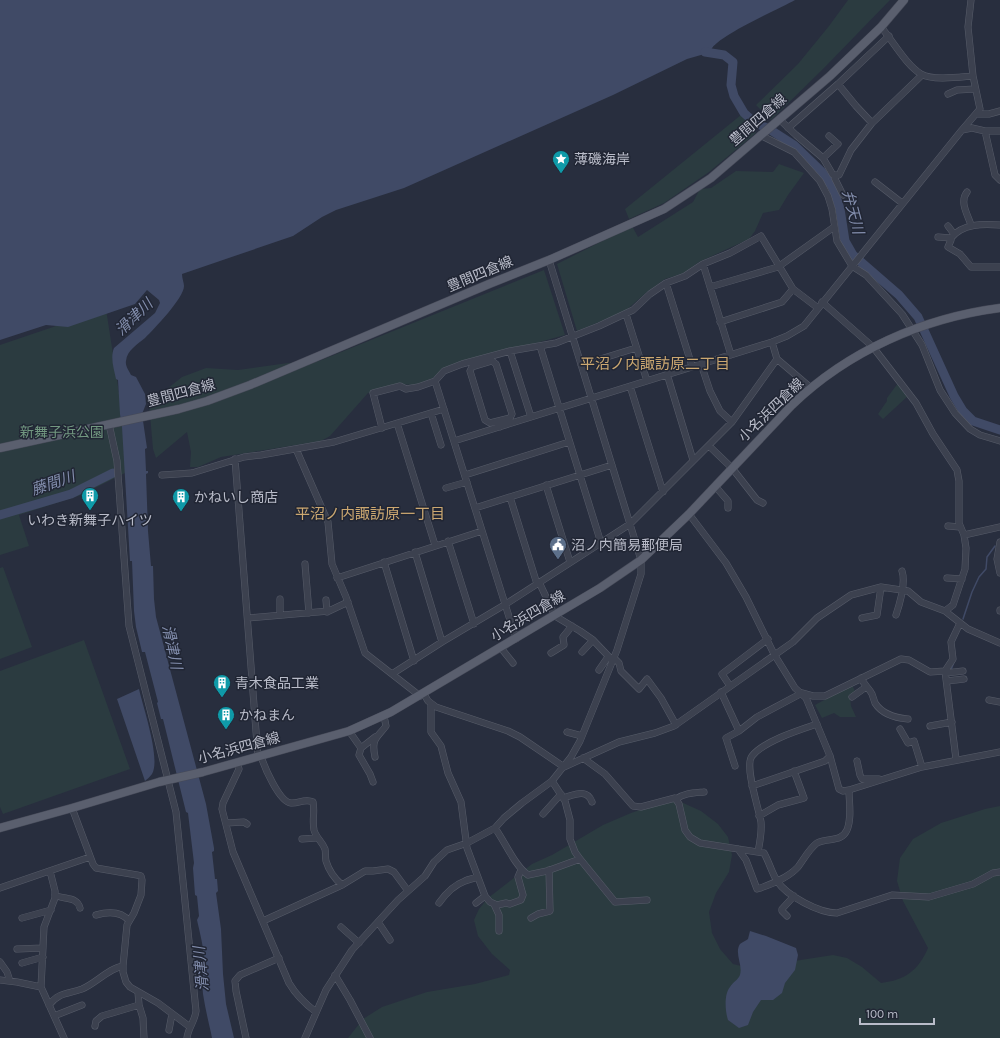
<svg xmlns="http://www.w3.org/2000/svg" width="1000" height="1038" viewBox="0 0 1000 1038" font-family="Karla,'Noto Sans JP',sans-serif">
	<style>
		.green { fill: #2b3b40 }
		.water { fill: #404a66 }
		.lines { fill: none; stroke-linecap: round; stroke-linejoin: round }
		.stream { stroke: #404a66; stroke-width: 1.5 }
		.river { stroke: #404a66; stroke-width: 9 }
		.minor-casing { stroke: #575c69; stroke-width: 7 }
		.major-casing { stroke: #464a58; stroke-width: 9 }
		.minor { stroke: #3c414f; stroke-width: 6 }
		.major { stroke: #5a5f6e; stroke-width: 8 }
		.labels { text-anchor: middle; dominant-baseline: central; stroke-width: 3; stroke-linejoin: round; paint-order: stroke }
		.street-label { font-size: 14px; fill: #b9bcc9; stroke: #212634 }
		.poi-label { font-size: 14px; fill: #b9bcc9; stroke: #212634; text-anchor: start }
		.park-label { font-size: 14px; fill: #729881; stroke: #212634 }
		.water-label { font-size: 15px; font-style: italic; fill: #838ead; stroke: #212634 }
		.neighbourhood-label { font-size: 15px; fill: #cca871; stroke: #212634 }
	</style>
	<rect width="100%" height="100%" fill="#282e3e"/>
	<path class="green" d="M848,0H890L824,68L771,120L756,105L798,64L829,26Z
		M741,115L756,133L709,172L664,203L629,219L625,209Z
		M779,164L804,173L788,195L779,210L763,213L755,231L749,239L699,262L684,273L665,279L647,292L624,312L577,331L557,264L632,226L638,237L693,202L700,189L711,188L736,171L773,172Z
		M544,270L565,335L442,369L433,378L415,385L398,384L368,393L330,436L321,441L221,457L198,467H190L191,452L187,432L156,458L153,449L149,403L182,377L206,368L238,370L288,363L319,361Z
		M106,309L131,470L81,495L19,515L29,546L0,555V345Z
		M898,383L908,396L883,419L878,414L887,401V398Z
		M3,567L32,647L0,659V568Z
		M84,640L130,769L3,814L0,807V671Z
		M852,685L856,693L850,697L851,706L856,717H840L834,713L822,718L815,705Z
		M663,802H681L701,811L718,824L728,837L732,855L729,872L716,893L709,912L712,933L720,949L733,964L749,968L833,955L847,958L862,967L881,983C905,980 918,971 928,948L903,901L897,881L900,858L913,839L941,823L985,809L1000,806V1038H348L363,1019L382,1007L427,992L475,984L509,975L510,970L492,954L478,936L474,920L479,909L488,898L532,864L552,855L603,825L631,813Z"/>
	<path class="water" d="M0,0H795C779,9 717,36 711,50L701,55L687,59L613,95L404,188L336,210L322,217L293,236L182,274C182,278 184,283 184,286C184,298 154,329 145,338C138,344 127,350 126,361C125,366 129,371 131,375L136,377L145,394L146,404L142,414L147,448L145,449L146,471H148V473L146,474L148,531L151,566H153L154,599L156,617L206,804L214,848V851L212,852L215,879H217L218,891L216,893L221,929L223,974L226,1004L234,1038H212L211,1033C208,1020 205,1007 203,994C202,984 203,974 204,964C205,953 200,933 197,920L199,916L197,896L195,895L193,868L194,863L188,813L186,812L163,719H161L157,703L158,702L145,652H142L136,627L134,611L132,561H130L122,427L120,414L118,380L116,379C114,369 110,358 114,348L155,313L160,303L159,300L147,290L135,304L68,327L46,325L0,340Z
		M139,689C143,707 161,759 152,774C150,777 147,779 145,781L117,699Z
		M750,931L766,936L796,948L798,955L795,970L785,983L782,993L773,1000H761L753,1012L748,1025L739,1028L728,1020C725,1011 724,994 730,987C733,982 738,980 740,975C743,965 734,953 740,944C742,942 746,941 748,939Z"/>
	<g class="lines">
		<path class="stream" d="M963,619L972,592L979,577L986,569L987,557L995,546
			M951,670L954,662"/>
		<path class="river" d="M705,52L724,55L733,62L731,85L734,96L744,113L754,122L769,129L794,145L822,172L833,188L840,209L845,241L853,255L899,295L918,317L954,396L963,411L973,421L1000,430
			M0,515L71,494L113,473"/>
		<defs>
			<path id="minor" d="M971,0L968,27L973,76
				M881,27C893,41 906,65 921,74C933,81 960,77 973,76L980,109L962,130
				M838,84L856,106L872,123
				M948,94L957,90L975,89
				M976,114H989L1000,111
				M779,119L796,135L823,158L833,175H839L851,150L872,123L922,75
				M788,128L838,84L889,36
				M985,131L995,175L1000,180
				M760,135L794,152L820,181L828,196L832,209L837,241L852,266L866,275L902,314L922,345L940,390L955,413L970,429L980,435L1000,441
				M823,158L838,144L829,136
				M836,176L835,179L843,195
				M875,182L902,203
				M967,192C959,202 968,215 971,225
				M948,226L954,234
				M938,237L951,238C963,223 983,224 1000,225
				M951,238V240L948,247L960,254L971,267H1000
				M703,264L731,355
				M666,283L692,366
				M710,287L778,267L834,227
				M822,302L873,347L916,403L933,434L957,470L959,481V523L964,535L1000,527
				M626,314L647,381
				M720,322L782,302L793,289
				M772,342L777,359L811,388
				M540,346L601,543
				M510,351L531,417
				M701,364L710,391L720,411L732,422
				M581,365L636,348
				M667,374L693,460
				M435,381L516,639
				M630,386L663,492
				M431,413L441,445
				M498,421L490,423L485,420L470,371L472,367L492,361L496,364L512,414L510,418L498,421L500,427
				M397,423L435,545
				M109,424L117,461L129,626L176,812L196,1011C195,1021 188,1028 187,1038
				M382,428L373,393L400,386L406,389L418,387L435,381L444,371L462,364L510,351L556,343L599,326L633,310L650,294L666,283L685,276L703,264L730,253L761,236L793,289L818,308
				M454,441L772,342L787,336L804,326L962,130L972,128L985,131H1000
				M709,446L732,468L757,500L763,503
				M296,449L328,522L332,564L346,597L365,653L420,696
				M235,459L258,757
				M162,475L192,473L244,457L261,455L334,442L444,409
				M465,475L569,442
				M546,485L570,562
				M715,486L728,501V508
				M446,488L467,482
				M510,497L537,584
				M475,508L612,465
				M689,514L726,563L746,597L774,654L795,688L806,698L830,756L839,789L843,791L849,790L922,767L1000,752
				M948,526L960,527
				M448,541L474,624
				M1000,542L997,559L1000,573
				M415,552L442,642
				M384,562L414,661
				M305,564L309,613
				M337,578L482,531
				M947,578L962,579
				M539,582L555,616L580,631L593,640L613,661
				M280,599V615
				M326,600L327,612
				M945,611L968,629L1000,643
				M1000,611V610
				M896,615C900,603 906,583 902,571
				M248,618L329,611L348,602
				M862,618L877,615L881,587
				M501,648L513,663
				M582,652L593,640
				M551,653L564,645L563,637L572,626
				M614,658L619,663L621,671L639,689L647,679L661,698L676,725
				M599,670L608,657
				M945,671L953,659L951,642L960,623
				M946,673L963,671
				M392,674L442,642L506,604L630,524L732,422L777,359
				M861,678C864,685 869,688 872,694C873,697 874,700 875,703C882,714 896,718 908,719
				M947,681L964,679
				M730,686L722,674L768,639
				M721,692L739,731
				M424,694L428,701L436,707L508,731L520,737L564,767L619,742L655,733L674,726L793,642L817,618L851,595L881,587L908,591L921,602L945,611L953,605L965,569L966,548L964,535
				M852,697L866,687
				M989,700L1000,702
				M431,704V732L441,746L448,773L461,802L467,848L485,896L490,902L497,905L506,903L510,904L521,900L523,895L518,877L521,870
				M930,726L952,722
				M900,729L908,743L914,741L922,767
				M349,731L361,748L359,755L370,774L373,782
				M567,732L582,736
				M361,748L375,737
				M261,756C264,766 279,802 291,803C298,804 305,798 313,802C315,811 312,821 314,830C316,838 322,841 325,849C326,853 325,857 326,861C329,871 335,879 342,885
				M375,757C371,738 377,738 386,726L384,716
				M583,758L605,774L633,806L641,807L675,798L679,804L685,830L690,837L700,843L764,853C769,862 772,873 777,881C787,896 819,913 837,913L892,895L929,897L973,884L993,873L1000,872
				M857,761L860,775L862,779H879
				M237,762L239,769L223,803L222,809L233,852L289,983C296,995 304,1003 316,1012
				M735,766L726,738L739,731L757,717L802,693L813,696H825L901,659L909,660L930,672L945,671L956,759
				M552,781L565,801L570,820V839L575,852L580,859L615,902L647,900
				M752,786L825,761L830,756
				M563,798C574,795 587,788 592,802
				M676,799C685,793 693,793 704,792
				M72,808L93,864L96,868L137,875L141,876L142,880L141,895L134,913L127,925L123,966V972L126,982L130,987L158,1003L190,1027
				M543,814L561,794
				M759,816L778,805L804,798L794,771
				M226,823L244,822L247,824
				M495,828C505,842 515,866 528,875L547,871L580,859
				M302,839L316,838
				M738,849L746,860L757,889C770,885 789,877 798,867C804,859 809,849 817,843C828,837 841,843 847,830C852,818 849,802 849,790
				M758,852C760,842 762,832 761,822C759,809 744,766 752,756C764,741 799,730 817,724
				M50,871L55,891V898L44,927L41,987L64,1038
				M0,888L90,857
				M55,895C64,900 77,896 80,908
				M439,903C446,893 454,885 465,881C469,879 473,879 477,877
				M476,903L485,896
				M494,904L499,915V931
				M96,915C107,912 121,911 129,921
				M787,916L782,911V909L794,896
				M22,918L51,910
				M531,918L538,914L550,911L549,870
				M263,921L342,885L365,871H373L388,869L394,872L408,891
				M378,922L390,940
				M341,927L359,943
				M17,949L43,948
				M0,962L7,972L10,981
				M22,963L43,957
				M335,975L350,1000L370,1038
				M0,980L17,982L41,987
				M138,992L139,1005L143,1018L144,1038
				M49,1005C59,992 68,994 82,989C95,984 109,968 123,966
				M54,1016L82,1005
				M95,1026L96,1021L102,1016L139,1005
				M169,1030L172,1014
				M246,1038L236,991L235,981L240,975L279,958
				M305,1038L326,990L352,950L398,900L425,876L434,862L447,850L467,843L495,828L504,818L522,803L552,781L571,757L580,741L617,650L641,574V560L549,260"/>
			<path id="major" d="M0,448L179,409L207,401L250,385L489,284L549,260L664,209L711,178L830,76L881,27L904,0
				M0,828L72,808L159,782L203,772L349,731L391,712L600,588L641,560L689,514L792,405C848,351 923,318 1000,308"/>
		</defs>
		<use href="#minor" class="minor-casing"/>
		<use href="#major" class="major-casing"/>
		<use href="#minor" class="minor"/>
		<use href="#major" class="major"/>
	</g>
	<defs>
		<symbol id="sight-pin" viewBox="-11 -11 22 30"><path d="M0 17L-7.5 6A9.5 9.5 0 1 1 7.5 6Z" fill="#0f9aa8" stroke="#212634"/><path d="M0-6L1.8-2.2L6-1.7L2.9 1.2L3.7 5.4L0 3.3L-3.7 5.4L-2.9 1.2L-6-1.7L-1.8-2.2Z" fill="#fff"/></symbol>
		<symbol id="building-pin" viewBox="-11 -11 22 30"><path d="M0 17L-7.5 6A9.5 9.5 0 1 1 7.5 6Z" fill="#0f9aa8" stroke="#212634"/><path d="M-4-6H4V6H1V3H-1V6H-4ZM-2.5-4.3h1.7v1.8h-1.7ZM.8-4.3h1.7v1.8H.8ZM-2.5-1h1.7V.8h-1.7ZM.8-1h1.7V.8H.8Z" fill="#fff"/></symbol>
		<symbol id="civic-pin" viewBox="-11 -11 22 30"><path d="M0 17L-7.5 6A9.5 9.5 0 1 1 7.5 6Z" fill="#5c6f8a" stroke="#212634"/><path d="M-.6-6.5H3V-4.5H.6V-3L4-1V1h2V6H-6V1h2V-1L-.6-3ZM-1.2 2.5V6h2.4V2.5Z" fill="#fff"/></symbol>
	</defs>
	<g fill-rule="evenodd">
		<use href="#sight-pin" x="551" y="149" width="20" height="27"/>
		<use href="#building-pin" x="80" y="486" width="20" height="27"/>
		<use href="#building-pin" x="171" y="487" width="20" height="27"/>
		<use href="#civic-pin" x="548" y="535" width="20" height="27"/>
		<use href="#building-pin" x="212" y="673" width="20" height="27"/>
		<use href="#building-pin" x="216" y="705" width="20" height="27"/>
	</g>
	<g class="labels">
		<g class="street-label">
			<text transform="translate(758 120) rotate(-41)">豊間四倉線</text>
			<text transform="translate(480 274) rotate(-23)">豊間四倉線</text>
			<text transform="translate(181 393) rotate(-15)">豊間四倉線</text>
			<text transform="translate(771 410) rotate(-44)">小名浜四倉線</text>
			<text transform="translate(528 616) rotate(-31)">小名浜四倉線</text>
			<text transform="translate(239 748) rotate(-15)">小名浜四倉線</text>
		</g>
		<g class="poi-label">
			<text x="574" y="159">薄磯海岸</text>
			<text x="194" y="497">かねいし商店</text>
			<text x="90" y="520" text-anchor="middle">いわき新舞子ハイツ</text>
			<text x="571" y="545">沼ノ内簡易郵便局</text>
			<text x="235" y="683">青木食品工業</text>
			<text x="239" y="715">かねまん</text>
		</g>
		<g class="park-label">
			<text x="62" y="432">新舞子浜公園</text>
		</g>
		<g class="water-label">
			<text transform="translate(853 212) rotate(75)">弁天川</text>
			<text transform="translate(134 317) rotate(-44)">滑津川</text>
			<text transform="translate(53 483) rotate(-19)">藤間川</text>
			<text transform="translate(172 647) rotate(78)">滑津川</text>
			<text transform="translate(201 969) rotate(-95)">滑津川</text>
		</g>
		<g class="neighbourhood-label">
			<text x="655" y="364">平沼ノ内諏訪原二丁目</text>
			<text x="370" y="514">平沼ノ内諏訪原一丁目</text>
		</g>
	</g>
	<path d="M860 1018v6h74v-6" fill="none" stroke="#b9bcc9" stroke-width="2"/>
	<text x="866" y="1018" font-size="12" fill="#b9bcc9" stroke="#212634" stroke-width="3" paint-order="stroke">100 m</text>
</svg>
